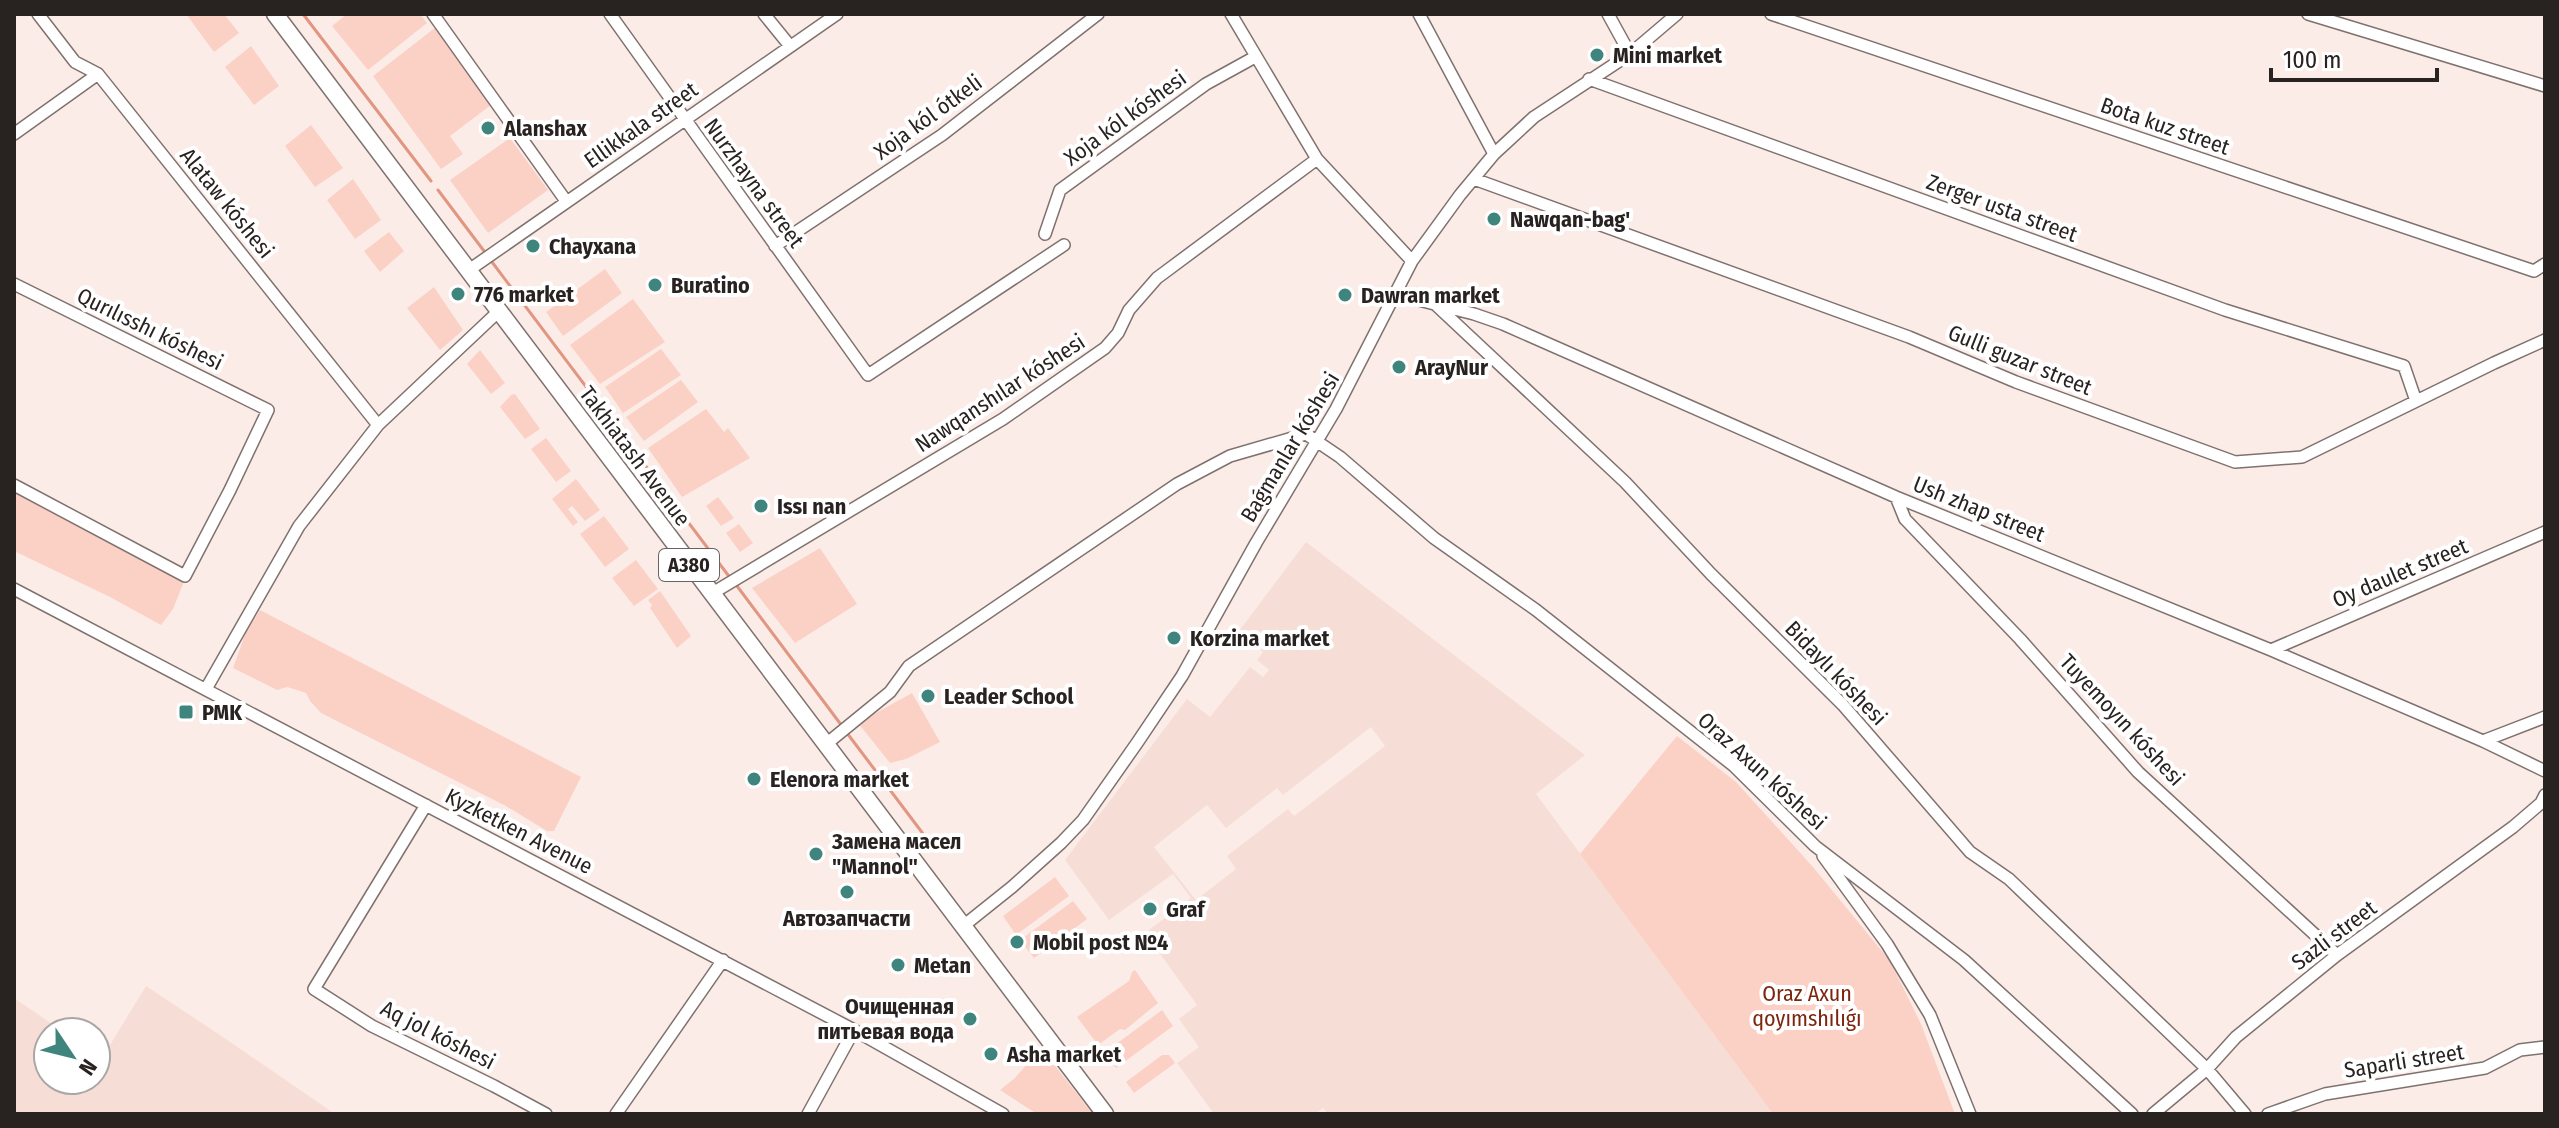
<svg xmlns="http://www.w3.org/2000/svg" width="2559" height="1128" viewBox="0 0 2559 1128" font-family="'Fira Sans Condensed',sans-serif">
	<style>
		.built { fill: #f6ded7; fill-rule: evenodd }
		.green { fill: #fbd1c6 }
		.lines { fill: none; stroke-linecap: round; stroke-linejoin: round }
		.stream { stroke: #e19681; stroke-width: 3 }
		.minor-casing { stroke: #7f726e; stroke-width: 14 }
		.highway-casing { stroke: #7f726e; stroke-width: 19 }
		.minor { stroke: #fff; stroke-width: 11 }
		.highway { stroke: #fff; stroke-width: 16 }
		.poi-dot { fill: #3f857e; stroke: #fff; stroke-width: 3 }
		.labels { text-anchor: middle; dominant-baseline: central; stroke-width: 8; stroke-linejoin: round; paint-order: stroke }
		.shield { fill: #fff; stroke: #686464; stroke-width: 2 }
		.shield-label { font-size: 20px; font-weight: bold; fill: #282221 }
		.poi-label { font-size: 22px; font-weight: bold; fill: #282221; stroke: #fff; text-anchor: start }
		.street-label { font-size: 22px; fill: #282221; stroke: #fff }
		.park-label { font-size: 22px; fill: #7e260d; stroke: #fff }
	</style>
	<rect width="100%" height="100%" fill="#fcece8"/>
	<path class="built" d="M1306,542L1585,755L1536,794L1773,1114H1328L1323,1108L1315,1114H1214L1177,1063L1199,1047L1179,1019L1197,1005L1145,933L1191,898L1173,874L1109,920L1065,860L1187,699L1210,717L1250,667L1263,677L1269,670L1257,660L1263,652L1239,631ZM1371,727L1385,746L1294,816L1288,809L1227,856L1236,869L1196,900L1154,847L1207,805L1226,828L1277,788L1283,795Z
		M146,986L223,1037L335,1114H14V998L64,1032H48V1080H96V1054L102,1058Z"/>
	<path class="green" d="M186,14H224L239,33L214,52Z
		M347,14H420L427,23L368,70L332,26Z
		M436,27L491,105L450,136L463,154L441,169L373,76Z
		M251,46L279,86L254,105L225,67Z
		M311,125L343,168L315,187L285,146Z
		M510,138L548,190L488,233L450,180Z
		M353,179L381,220L355,239L327,200Z
		M389,232L404,251L380,272L364,251Z
		M605,269L622,293L563,336L546,312Z
		M434,287L463,330L440,350L407,308Z
		M633,299L665,342L600,384L570,345Z
		M661,349L681,375L623,413L605,387Z
		M480,350L505,383L491,394L467,364Z
		M681,380L698,402L644,441L626,417Z
		M515,394L540,429L525,439L500,407L511,395Z
		M706,409L724,432L728,428L750,458L682,497L648,448Z
		M546,438L571,471L556,482L531,449Z
		M576,479L600,510L585,521L572,506L568,509L578,522L573,526L552,499Z
		M14,492L185,579L173,609L161,625L110,597L14,551Z
		M718,497L734,518L721,526L706,506Z
		M604,516L629,549L605,567L580,534Z
		M739,524L753,543L740,552L726,533Z
		M820,548L857,604L795,643L752,588Z
		M636,560L658,589L634,606L612,578Z
		M660,591L691,636L677,648L650,608L652,605L648,600Z
		M260,610L581,777L554,831H547L506,806L321,713L310,701L306,693L287,687L277,690L233,668L246,632Z
		M912,693L940,742L906,759L890,763L858,723Z
		M1677,736L1736,782L1813,867L1890,961L1921,1024L1955,1114H1773L1580,854Z
		M1055,877L1069,896L1016,935L1003,916Z
		M1073,901L1087,919L1034,958L1020,940Z
		M1135,970L1158,1003L1125,1030L1120,1029L1098,1045L1077,1017L1129,981L1132,972Z
		M1162,1010L1173,1026L1116,1068L1104,1053Z
		M1041,1048L1093,1114H1037L1000,1090L1015,1078Z
		M1162,1055H1169L1175,1063L1134,1093L1126,1082Z"/>
	<g class="lines">
		<path class="stream" d="M303,14L431,181
			M438,190L484,251
			M492,262L728,575
			M737,586L842,726
			M847,733L927,839"/>
		<defs>
			<path id="minor" d="M38,14L75,62L98,74L378,425
				M433,14L566,201
				M610,14L868,375L1064,245
				M764,14L790,46
				M1231,14L1317,159L1412,261
				M1419,14L1494,154
				M1608,14L1630,54
				M1771,14L2534,271L2545,264
				M2308,14L2545,86
				M1589,79L2225,310L2404,366L2416,401
				M14,134L98,74
				M1474,179L1909,337L2016,382L2235,462L2302,457L2494,363L2545,340
				M1045,234L1060,190L1206,84L1255,57
				M775,246L942,135L1098,14
				M469,270L837,14
				M14,284L268,410L230,490L185,576L14,485
				M1395,294L1474,314L1503,324L1896,497L2271,650L2483,741L2545,771
				M1436,305L1625,482L1711,574L1843,705L1970,852L2009,879L2207,1069L2245,1114
				M1896,497L1905,519L2020,639L2138,772L2337,955
				M14,589L854,1030L1003,1114
				M711,594L1003,419L1105,348L1118,333L1129,310L1157,278L1317,159
				M2271,650L2545,532
				M206,689L299,526L378,425L499,311
				M2483,741L2545,717
				M825,745L890,692L909,666L1177,484L1230,456L1306,434L1340,457L1434,538L1536,610L1734,766L1815,846L1964,960L2132,1114
				M426,805L314,989L372,1026L494,1086L546,1114
				M1823,856L1887,944L1930,1015L1970,1114
				M962,927L1012,887L1061,843L1083,820L1137,743L1182,676L1256,543L1336,409L1412,261L1460,195L1494,154L1534,117L1630,54L1677,14
				M616,1114L723,960
				M808,1114L854,1030
				M2153,1114L2207,1069L2236,1037L2337,955L2513,827L2541,803L2545,795
				M2268,1114L2325,1094L2485,1068L2520,1050L2545,1047"/>
			<path id="highway" d="M275,14L1105,1114"/>
		</defs>
		<use href="#minor" class="minor-casing"/>
		<use href="#highway" class="highway-casing"/>
		<use href="#minor" class="minor"/>
		<use href="#highway" class="highway"/>
	</g>
	<g class="poi-dot">
		<circle cx="1597" cy="55" r="8"/>
		<circle cx="488" cy="128" r="8"/>
		<circle cx="1494" cy="219" r="8"/>
		<circle cx="533" cy="246" r="8"/>
		<circle cx="655" cy="285" r="8"/>
		<circle cx="458" cy="294" r="8"/>
		<circle cx="1345" cy="295" r="8"/>
		<circle cx="1399" cy="367" r="8"/>
		<circle cx="761" cy="506" r="8"/>
		<circle cx="1174" cy="638" r="8"/>
		<circle cx="928" cy="696" r="8"/>
		<rect x="178" y="704" width="16" height="16" rx="4"/>
		<circle cx="754" cy="779" r="8"/>
		<circle cx="816" cy="854" r="8"/>
		<circle cx="847" cy="892" r="8"/>
		<circle cx="1150" cy="909" r="8"/>
		<circle cx="1017" cy="942" r="8"/>
		<circle cx="898" cy="965" r="8"/>
		<circle cx="970" cy="1019" r="8"/>
		<circle cx="991" cy="1054" r="8"/>
	</g>
	<g class="labels">
		<rect class="shield" x="659" y="549" width="60" height="32" rx="6"/>
		<g class="shield-label">
			<text x="689" y="565">A380</text>
		</g>
		<g class="poi-label">
			<text x="1613" y="55">Mini market</text>
			<text x="504" y="128">Alanshax</text>
			<text x="1510" y="219">Nawqan-bag'</text>
			<text x="549" y="246">Chayxana</text>
			<text x="671" y="285">Buratino</text>
			<text x="474" y="294">776 market</text>
			<text x="1361" y="295">Dawran market</text>
			<text x="1415" y="367">ArayNur</text>
			<text x="777" y="506">Issı nan</text>
			<text x="1190" y="638">Korzina market</text>
			<text x="944" y="696">Leader School</text>
			<text x="202" y="712">PMK</text>
			<text x="770" y="779">Elenora market</text>
			<text x="832" y="841">Замена масел<tspan x="832" dy="25">"Mannol"</tspan></text>
			<text x="1166" y="909">Graf</text>
			<text x="847" y="918" text-anchor="middle">Автозапчасти</text>
			<text x="1033" y="942">Mobil post №4</text>
			<text x="914" y="965">Metan</text>
			<text x="954" y="1006" text-anchor="end">Очищенная<tspan x="954" dy="25">питьевая вода</tspan></text>
			<text x="1007" y="1054">Asha market</text>
		</g>
		<g class="street-label">
			<text transform="translate(928 117) rotate(-36)">Xoja kól ótkeli</text>
			<text transform="translate(1125 118) rotate(-36)">Xoja kól kóshesi</text>
			<text transform="translate(641 125) rotate(-35)">Ellikkala street</text>
			<text transform="translate(2165 126) rotate(19)">Bota kuz street</text>
			<text transform="translate(754 183) rotate(54)">Nurzhayna street</text>
			<text transform="translate(227 203) rotate(51)">Alataw kóshesi</text>
			<text transform="translate(2002 208) rotate(20)">Zerger usta street</text>
			<text transform="translate(150 329) rotate(26)">Qurılısshı kóshesi</text>
			<text transform="translate(2020 360) rotate(22)">Gulli guzar street</text>
			<text transform="translate(1000 393) rotate(-33)">Nawqanshılar kóshesi</text>
			<text transform="translate(1290 447) rotate(-59)">Baǵmanlar kóshesi</text>
			<text transform="translate(635 456) rotate(53)">Takhiatash Avenue</text>
			<text transform="translate(1979 509) rotate(22)">Ush zhap street</text>
			<text transform="translate(2400 573) rotate(-23)">Oy daulet street</text>
			<text transform="translate(1836 673) rotate(46)">Bidaylı kóshesi</text>
			<text transform="translate(2122 720) rotate(47)">Tuyemoyın kóshesi</text>
			<text transform="translate(1762 771) rotate(42)">Oraz Axun kóshesi</text>
			<text transform="translate(519 831) rotate(27)">Kyzketken Avenue</text>
			<text transform="translate(2334 935) rotate(-37)">Sazli street</text>
			<text transform="translate(438 1035) rotate(27)">Aq jol kóshesi</text>
			<text transform="translate(2404 1061) rotate(-9)">Saparli street</text>
		</g>
		<g class="park-label">
			<text x="1807" y="993">Oraz Axun<tspan x="1807" dy="25">qoyımshılıǵı</tspan></text>
		</g>
	</g>
	<rect width="2559" height="1128" fill="none" stroke="#282221" stroke-width="32"/>
	<g transform="translate(72 1056) rotate(125)"><circle r="38" fill="#ffffff" stroke="#a9a7a6" stroke-width="2"/>
	<path d="M0-6L14 30L0 20L-14 30Z" fill="#3f857e"/>
	<text y="-12" font-size="22" font-weight="bold" text-anchor="middle" fill="#282221">N</text>
	</g>
	<path d="M2271 68v12h166v-12" fill="none" stroke="#282221" stroke-width="4"/>
	<text x="2283" y="68" font-size="24" fill="#282221" stroke="#ffffff" stroke-width="6" paint-order="stroke">100 m</text>
</svg>
